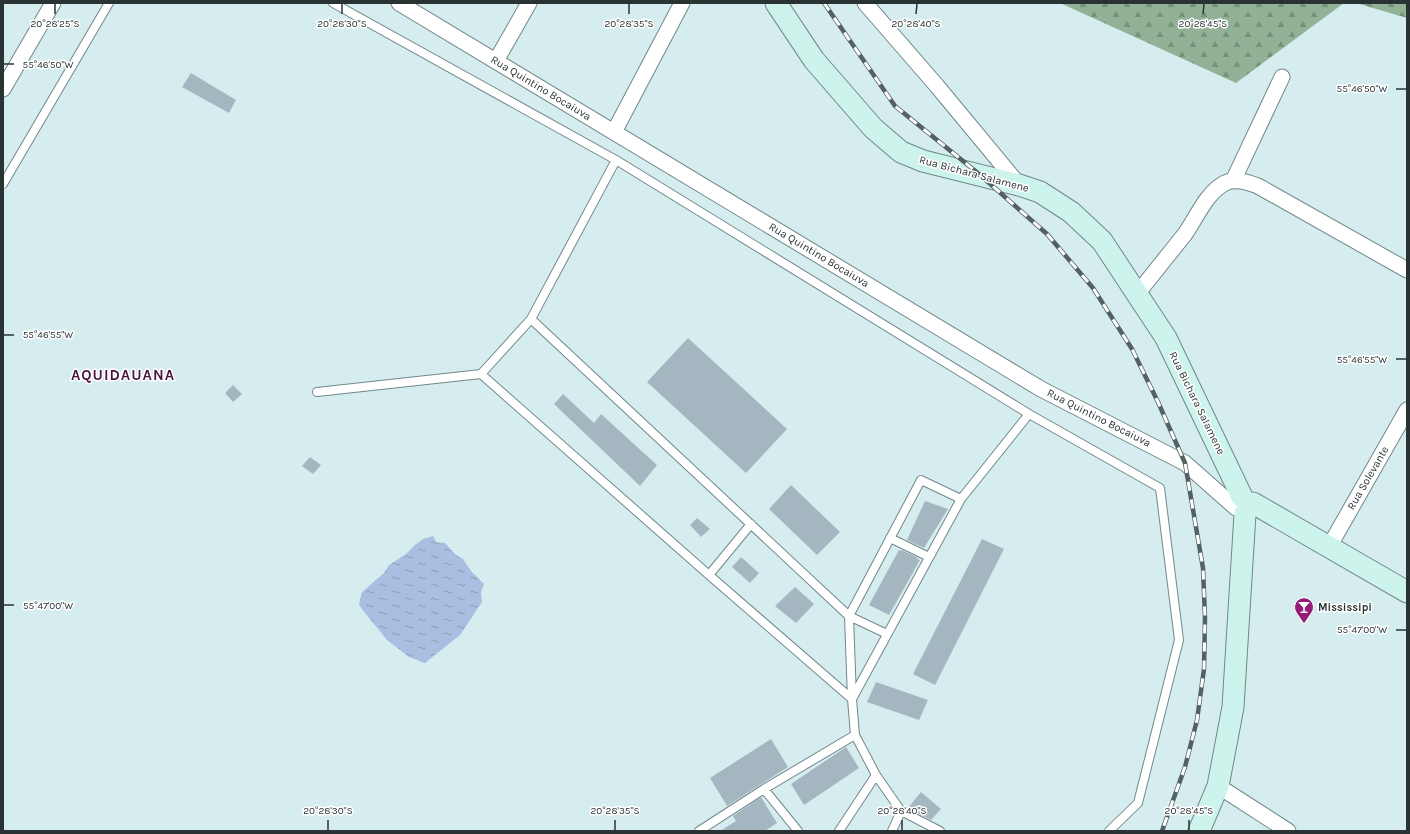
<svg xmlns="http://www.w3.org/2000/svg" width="1410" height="834" viewBox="0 0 1410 834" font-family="Karla,sans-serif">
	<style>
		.forest { fill: url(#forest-firs) }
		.water { fill: url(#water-ripples) }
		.building { fill: #a4b7c1 }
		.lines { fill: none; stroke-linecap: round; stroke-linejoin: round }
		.lane-casing { stroke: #718789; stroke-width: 10 }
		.street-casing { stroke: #718789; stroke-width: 17 }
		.secondary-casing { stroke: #718789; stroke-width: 23 }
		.lane { stroke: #fff; stroke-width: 8 }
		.street { stroke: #fff; stroke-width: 15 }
		.secondary { stroke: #ccf4ec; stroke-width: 21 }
		.rail-casing { stroke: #546162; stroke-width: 4.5 }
		.rail { stroke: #fff; stroke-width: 3; stroke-dasharray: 9; stroke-linecap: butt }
		.ticks { fill: none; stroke: #2a3334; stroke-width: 1.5 }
		.labels { text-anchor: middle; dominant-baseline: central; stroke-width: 3; stroke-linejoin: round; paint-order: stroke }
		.street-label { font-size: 11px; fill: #2a3334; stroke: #fff }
		.poi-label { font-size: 11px; font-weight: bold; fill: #2a3334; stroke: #fff; text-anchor: start }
		.district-label { font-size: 15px; font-weight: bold; letter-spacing: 1px; fill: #4b123b; stroke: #fff }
		.ticks-label { font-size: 10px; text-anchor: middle; fill: #2a3334; stroke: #fff; stroke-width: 3; stroke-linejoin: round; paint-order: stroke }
	</style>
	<defs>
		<pattern id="forest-firs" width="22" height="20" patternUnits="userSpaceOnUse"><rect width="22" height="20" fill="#91b296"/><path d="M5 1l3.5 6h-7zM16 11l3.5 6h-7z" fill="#77917b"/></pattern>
		<pattern id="water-ripples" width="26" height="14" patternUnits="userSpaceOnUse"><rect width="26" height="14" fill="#a9bfe2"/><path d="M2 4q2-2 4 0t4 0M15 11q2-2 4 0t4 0" fill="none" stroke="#8a9cb8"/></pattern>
	</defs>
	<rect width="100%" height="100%" fill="#d6edf0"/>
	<path class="forest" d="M1060,3H1344L1236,83Z
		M1356,3H1407V18Z"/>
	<path class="water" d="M433,536L436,542L445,543L455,554L463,559L471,571L484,584L481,592L482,602L460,635L425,663L409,657L387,640L361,608L359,604L362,592L384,573L389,565L406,554L415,545L423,539Z"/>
	<path class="building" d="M191,73L236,100L229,113L182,87Z
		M688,338L787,429L746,473L647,382Z
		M233,385L242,394L233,402L225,393Z
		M563,394L594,423L601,414L657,465L640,486L554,404Z
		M310,457L321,465L313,474L302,466Z
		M791,485L840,532L817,555L769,509Z
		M925,501L948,509L924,548L907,540Z
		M697,518L710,529L701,537L690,525Z
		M982,539L1004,549L935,685L913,674Z
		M899,550L902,551V550L918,558L917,559L920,560L889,615L869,605Z
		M741,557L759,573L750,583L732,567Z
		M795,587L814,604L796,623L775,606Z
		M876,682L928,700L919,720L867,702Z
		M771,739L788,767L727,806L710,778Z
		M846,747L859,768L804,805L791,784Z
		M921,792L941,809L931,820L908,808Z
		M761,797L777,823L765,831H720L736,821L733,816Z"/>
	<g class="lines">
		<defs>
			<path id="lane" d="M333,3L616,160L531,319L481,374
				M616,160L1029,414
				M3,184L109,3
				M531,319L849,616L852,699L855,735L764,789L699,831
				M317,392L481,374L709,575L852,699L961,499L921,480L849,616L887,634
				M961,499L1029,414L1160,488L1179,640L1138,803L1109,831
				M890,538L929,557
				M709,575L751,524
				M855,735L876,775L901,811L940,831
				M764,789L798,831
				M839,831L876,775
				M892,831L901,811"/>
			<path id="street" d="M399,3L1041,389L1185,463L1236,508
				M865,3L937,86L1019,185
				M496,61L529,3
				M3,89L53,3
				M614,132L682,3
				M1233,181L1282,77
				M1137,294C1153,274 1169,254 1185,234C1197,217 1206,193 1225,183C1235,178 1247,182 1258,186L1407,270
				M1329,547L1407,410
				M1218,786L1288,831"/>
			<path id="secondary" d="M776,3L814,60L873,128L901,152L923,161L1019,185L1040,192L1071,212L1102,241L1166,338L1242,497
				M1253,503L1407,592
				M1199,831L1218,786L1233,707L1245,514"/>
		</defs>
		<use href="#lane" class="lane-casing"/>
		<use href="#street" class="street-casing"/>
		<use href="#secondary" class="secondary-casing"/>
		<use href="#lane" class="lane"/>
		<use href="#street" class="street"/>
		<use href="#secondary" class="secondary"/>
		<defs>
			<path id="rail" d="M824,3L895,106L979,174L1047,234L1093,288L1132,349L1158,402L1185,463L1203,568L1205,618L1204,669L1197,720L1185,767L1162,831"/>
		</defs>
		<use href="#rail" class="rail-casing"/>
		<use href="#rail" class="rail"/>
	</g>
	<path class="ticks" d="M55,14V4M342,14V4M629,14V4M916,14L917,4M1203,14L1204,4M4,64H14M1396,89H1406M4,335H14M1396,359H1406M4,605H14M1396,630H1406M328,830V820M615,830V820M902,830V820M1189,830V820"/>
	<defs>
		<symbol id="bar-pin" viewBox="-11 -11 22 30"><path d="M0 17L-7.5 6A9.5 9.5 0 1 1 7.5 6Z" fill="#951b76" stroke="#fff"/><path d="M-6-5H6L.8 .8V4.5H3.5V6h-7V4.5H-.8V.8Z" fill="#fff"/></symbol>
	</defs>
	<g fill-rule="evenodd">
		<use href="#bar-pin" x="1293" y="596" width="22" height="30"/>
	</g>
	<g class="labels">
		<g class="street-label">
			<text transform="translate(541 88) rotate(31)">Rua Quintino Bocaiuva</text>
			<text transform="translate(974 174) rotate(15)">Rua Bichara Salamene</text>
			<text transform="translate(819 255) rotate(31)">Rua Quintino Bocaiuva</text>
			<text transform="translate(1197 403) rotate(64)">Rua Bichara Salamene</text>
			<text transform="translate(1099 418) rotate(27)">Rua Quintino Bocaiuva</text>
			<text transform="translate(1368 478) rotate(-60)">Rua Solevante</text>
		</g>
		<g class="poi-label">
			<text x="1318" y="607">Mississipi</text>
		</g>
		<g class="district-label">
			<text x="123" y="375">AQUIDAUANA</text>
		</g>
	</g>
	<g class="ticks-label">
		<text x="55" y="27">20°28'25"S</text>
		<text x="342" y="27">20°28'30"S</text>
		<text x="629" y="27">20°28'35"S</text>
		<text x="916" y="27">20°28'40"S</text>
		<text x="1203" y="27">20°28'45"S</text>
		<text x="48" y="68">55°46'50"W</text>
		<text x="1362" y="92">55°46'50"W</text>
		<text x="48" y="338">55°46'55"W</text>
		<text x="1362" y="363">55°46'55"W</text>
		<text x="48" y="609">55°47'00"W</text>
		<text x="1362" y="633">55°47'00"W</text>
		<text x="328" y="814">20°28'30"S</text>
		<text x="615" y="814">20°28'35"S</text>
		<text x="902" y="814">20°28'40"S</text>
		<text x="1189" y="814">20°28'45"S</text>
	</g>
	<rect width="1410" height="834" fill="none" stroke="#2a3334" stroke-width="8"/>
</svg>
